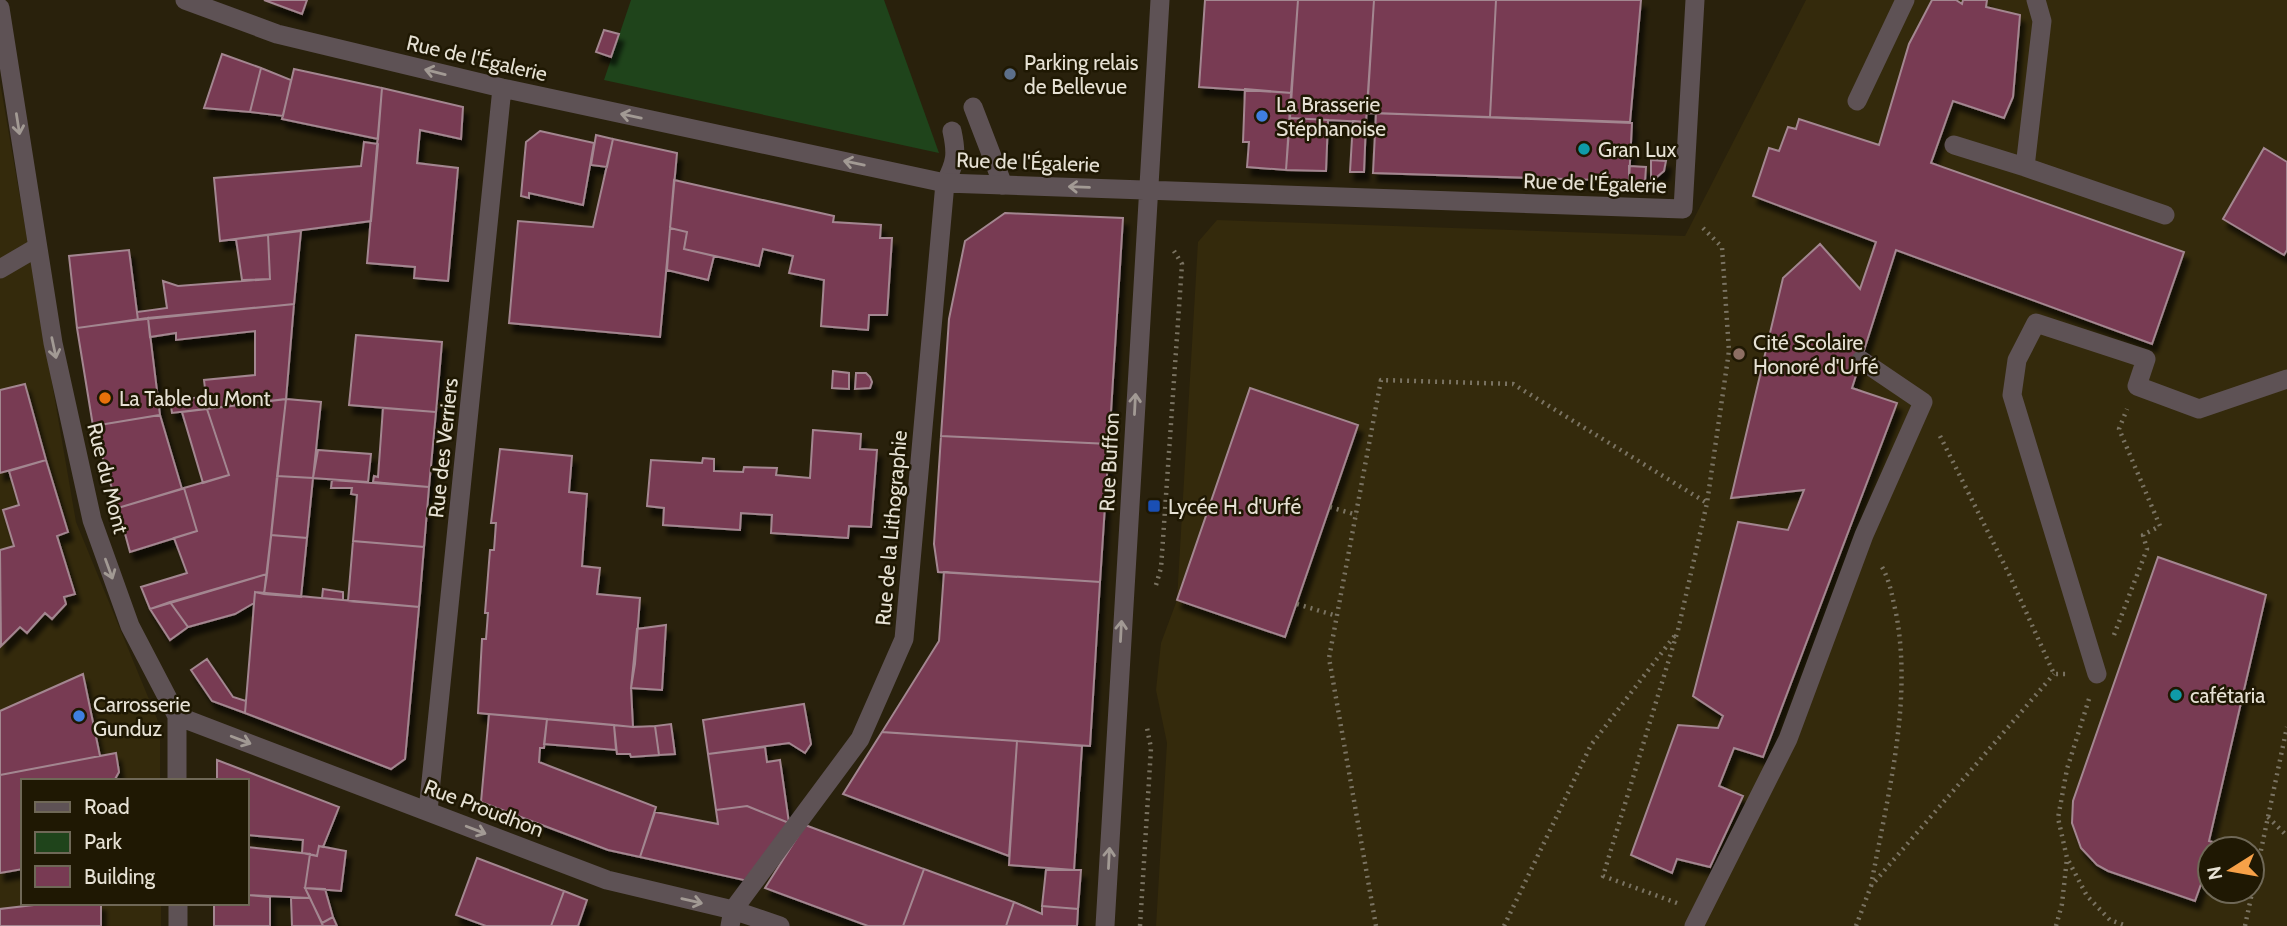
<svg xmlns="http://www.w3.org/2000/svg" width="2287" height="926" viewBox="0 0 2287 926" font-family="Cabin,sans-serif">
	<style>
		.built { fill: #342a0c; fill-rule: evenodd }
		.green { fill: #1f441b }
		.building { fill: #783a53; stroke: #a38690; stroke-width: 2; filter: url(#shadow) }
		.lines { fill: none; stroke-linecap: round; stroke-linejoin: round }
		.path { stroke: #7a7362; stroke-width: 4.5; stroke-dasharray: 2 5; stroke-linecap: butt }
		.service { stroke: #5e5255; stroke-width: 19 }
		.minor { stroke: #5e5255; stroke-width: 19 }
		.oneway { stroke: #a29a94 }
		.service-dot { fill: #5c6f8a; stroke: #1f1803; stroke-width: 2.5 }
		.shop-dot { fill: #3f7fe0; stroke: #1f1803; stroke-width: 2.5 }
		.culture-dot { fill: #0f9aa8; stroke: #1f1803; stroke-width: 2.5 }
		.education-dot { fill: #8d6e63; stroke: #1f1803; stroke-width: 2.5 }
		.food-dot { fill: #e8710a; stroke: #1f1803; stroke-width: 2.5 }
		.transit-dot { fill: #1a4fb4; stroke: #1f1803; stroke-width: 2.5 }
		.labels { text-anchor: middle; dominant-baseline: central; stroke-width: 5; stroke-linejoin: round; paint-order: stroke }
		.street-label { font-size: 21px; fill: #e6e1d4; stroke: #1f1803 }
		.poi-label { font-size: 21px; fill: #e6e1d4; stroke: #1f1803; text-anchor: start }
	</style>
	<defs>
		<filter id="shadow"><feDropShadow dx="4.5" dy="8" stdDeviation="2" flood-color="#0009"/></filter>
	</defs>
	<rect width="100%" height="100%" fill="#29210c"/>
	<path class="built" d="M1806,0H2287V926H1156L1167,743L1156,690L1161,643L1177,600L1198,242L1217,220L1685,236ZM2210,849H2252V891H2210Z
		M0,82L76,522L160,726V781H23V903H161V926H0Z"/>
	<path class="green" d="M631,0H884L939,153L604,80Z"/>
	<path class="building" d="M264,0H307L302,14Z
		M1205,0H1298L1291,93L1199,87Z
		M1298,0H1374L1366,122L1290,118Z
		M1374,0H1496L1490,117L1367,113Z
		M1496,0H1641L1630,122L1490,117Z
		M1932,0H1956L1962,4L1963,0H1987L1986,7L2020,15L2013,97L2004,118L1953,101L1931,163L2184,252L2152,344L1896,250L1852,388L1897,403L1763,757L1734,748L1719,786L1743,796L1710,867L1677,859L1672,873L1631,855L1678,725L1718,728L1723,716L1693,696L1738,522L1788,530L1804,490L1731,498L1783,278L1820,244L1860,289L1876,242L1753,196L1769,148L1779,151L1788,127L1796,129L1799,119L1879,145L1909,44Z
		M604,30L619,34L611,57L596,52Z
		M222,54L261,68L250,112L204,108Z
		M261,68L291,80L283,116L250,112Z
		M294,69L382,88L378,139L282,119Z
		M382,88L463,107L461,139L420,130L417,163L458,168L448,281L414,278L415,267L367,263Z
		M1245,89L1291,93L1286,170L1247,167L1249,142H1243Z
		M1376,113L1632,123L1629,181L1373,173Z
		M1290,118L1328,120L1326,171L1286,170Z
		M1353,121L1366,122L1364,172H1350Z
		M540,131L594,143L583,205L529,193V198L521,196L526,142Z
		M596,135L613,139L607,167L591,165Z
		M613,139L677,153L660,337L509,323L518,221L593,227Z
		M364,142L378,144L371,221L220,241L214,178L361,166Z
		M2264,148L2287,162V250L2284,255L2223,219Z
		M1651,160L1666,161L1664,171L1651,182Z
		M1629,166L1646,167L1645,182L1629,181Z
		M674,180L834,216L833,222L881,225L880,238H892L887,315H869L868,330L821,326L824,280L789,273L793,256L763,249L759,266L684,249L687,232L670,228Z
		M1005,213L1123,218L1109,444L941,436L949,319L965,241Z
		M670,228L687,232L684,249L714,256L708,280L667,270Z
		M301,231L294,304L138,320L137,312L167,308L163,281L178,286L270,279L268,235Z
		M268,235L270,279L242,280L236,239Z
		M129,250L138,320L77,328L69,256Z
		M294,304L286,399L172,413L170,400L206,397L204,380L255,375V331L176,340V333L150,337L148,318Z
		M148,318L160,415L93,426L77,328Z
		M356,335L442,342L436,412L349,405Z
		M833,371L849,373V389L832,388Z
		M856,373H866L870,377L872,382L870,388L855,389Z
		M25,384L46,460L0,473V390Z
		M1250,388L1358,425L1285,637L1177,600Z
		M286,399L267,574L150,609L141,587L187,573L174,538L197,531L184,488L229,475L207,409Z
		M286,399L321,402L313,478L277,476Z
		M383,408L436,412L429,487L373,482L374,476L378,477Z
		M207,409L229,475L203,483L182,412Z
		M160,415L182,489L118,508L93,426Z
		M813,430L861,434L860,449L877,450L871,527L849,526L848,538L771,533L772,515L741,513L740,530L663,525L664,508L647,506L651,460L702,463L703,458L714,459V471L743,472L744,467L777,468L776,475L810,478Z
		M941,436L1109,444L1100,582L938,572L934,544Z
		M500,449L572,456L569,492L587,494L582,566L600,568L597,594L640,598L635,664L631,688L633,727L478,713L482,639H486L488,613H485L490,550H494L496,523H491Z
		M318,450L371,454L368,482L313,478Z
		M46,460L68,532L57,536L75,594L64,597L66,604L52,619L45,613L27,633L20,627L1,646L0,550L14,546L3,510L19,505L9,471Z
		M277,476L313,478L307,538L271,535Z
		M332,480L429,487L424,547L353,541L357,495L351,494L352,488H331Z
		M184,488L197,531L130,552L118,508Z
		M271,535L307,538L301,597L264,594Z
		M353,541L424,547L419,607L348,601Z
		M2158,557L2266,595L2209,841L2216,843L2213,849H2210V859L2195,901L2108,871L2097,865L2081,848L2072,823L2073,801Z
		M944,572L1100,582L1090,746L882,732L939,641Z
		M267,574L264,594L255,592L254,603L235,614L188,627L170,602Z
		M323,589L343,592V600L322,598Z
		M255,592L419,607L405,759L391,769L245,713Z
		M170,602L188,627L170,640L150,609Z
		M666,625L662,690L631,688L637,629Z
		M207,659L233,697L246,701L245,713L212,701L191,670Z
		M83,674L100,756L0,775V711Z
		M804,704L811,744L805,753L789,743L708,754L703,720Z
		M489,714L547,719L544,748H540L539,762L656,807L640,857L608,850L481,802Z
		M547,719L614,725L616,750L544,744Z
		M671,724L675,754L659,755L655,726Z
		M614,725L633,727L655,726L659,755L631,757L630,754H617Z
		M882,732L1017,741L1009,856L843,794Z
		M1017,741L1082,746L1074,870L1009,865Z
		M765,747L767,762L780,760L789,823L747,806L716,810L708,754Z
		M116,753L119,772L114,781H23V869L0,873V775Z
		M217,760L339,807L323,847L319,846L317,856L302,853L303,840L247,835V781H217Z
		M747,806L789,823L748,881L640,857L655,812L718,824L716,810Z
		M805,825L924,869L903,926H868L765,888Z
		M319,846L346,851L341,891L305,888L310,854L317,856Z
		M247,847L310,854L305,888L310,898L247,895Z
		M477,858L564,891L551,926H486L456,915Z
		M924,869L1014,902L1006,926H903Z
		M1046,870H1081L1078,909L1042,906Z
		M305,888L325,889L333,917L322,923Z
		M564,891L587,900L578,926H551Z
		M247,895L270,897V926H214V903H247Z
		M291,898H310L323,926H292Z
		M1014,902L1042,914V906L1078,909L1077,926H1006Z
		M51,903H101V926H0V909Z
		M333,917L337,926H323L322,923Z"/>
	<g class="lines">
		<path class="path" d="M1940,436L2009,574L2054,674H2068
			M1330,507L1357,515
			M1156,585L1161,568L1182,264L1174,251
			M1297,604L1337,616
			M2114,635L2147,549L2143,535L2160,526L2119,429L2127,409
			M2089,699L2067,769L2058,818L2067,858L2087,896L2110,920L2127,926
			M2268,817L2287,836
			M1871,886C1887,797 1913,703 1896,613C1892,596 1890,581 1882,567
			M1677,903L1603,876L1678,630L1707,503L1729,351L1722,247L1703,228
			M1140,926L1151,748L1147,728
			M1376,926L1329,658L1381,380L1513,384L1707,503
			M1504,926L1591,745L1676,634
			M1856,926L1871,886L2054,674
			M2056,926L2062,904L2067,858
			M2245,926L2287,727"/>
		<path class="service" d="M2036,0L2042,21L2025,167L2165,215
			M1857,101L1905,0
			M973,107L1003,185
			M1954,145L2025,167
			M945,183C956,162 957,154 952,131
			M2097,674L2012,395L2017,360L2036,323L2146,359L2137,386L2199,409L2287,379
			M1694,926L1788,739L1864,535L1923,402L1861,360"/>
		<path class="minor" d="M185,0L277,34L502,88L945,183L1683,209L1695,0
			M0,8L53,343L92,520L130,626L177,716V781
			M0,269L36,248
			M177,716L607,880L733,910L780,926
			M428,811L502,88
			M178,903V926
			M730,926L733,910L860,739L904,639L945,183
			M1105,926L1160,0"/>
	</g>
	<defs><path id="oneway-shaft" d="M-6 0H5M1.5-3L5.5 0L1.5 3" fill="none" stroke-width="1.6" stroke-linecap="round" stroke-linejoin="round" transform="scale(1.75)"/></defs>
	<g class="oneway">
		<use href="#oneway-shaft" transform="translate(435 72) rotate(-166)"/>
		<use href="#oneway-shaft" transform="translate(631 116) rotate(-168)"/>
		<use href="#oneway-shaft" transform="translate(18 124) rotate(81)"/>
		<use href="#oneway-shaft" transform="translate(854 163) rotate(-168)"/>
		<use href="#oneway-shaft" transform="translate(1079 187) rotate(-178)"/>
		<use href="#oneway-shaft" transform="translate(54 348) rotate(78)"/>
		<use href="#oneway-shaft" transform="translate(1135 404) rotate(-87)"/>
		<use href="#oneway-shaft" transform="translate(109 569) rotate(70)"/>
		<use href="#oneway-shaft" transform="translate(1121 631) rotate(-87)"/>
		<use href="#oneway-shaft" transform="translate(241 740) rotate(21)"/>
		<use href="#oneway-shaft" transform="translate(476 830) rotate(21)"/>
		<use href="#oneway-shaft" transform="translate(1109 858) rotate(-87)"/>
		<use href="#oneway-shaft" transform="translate(692 901) rotate(13)"/>
	</g>
	<circle class="service-dot" cx="1010" cy="74" r="7"/>
	<g class="shop-dot">
		<circle cx="1262" cy="116" r="7"/>
		<circle cx="79" cy="716" r="7"/>
	</g>
	<g class="culture-dot">
		<circle cx="1584" cy="149" r="7"/>
		<circle cx="2176" cy="695" r="7"/>
	</g>
	<circle class="education-dot" cx="1739" cy="354" r="7"/>
	<circle class="food-dot" cx="105" cy="398" r="7"/>
	<rect class="transit-dot" x="1147" y="499" width="14" height="14" rx="3.5"/>
	<g class="labels">
		<g class="street-label">
			<text transform="translate(477 58) rotate(13)">Rue de l'Égalerie</text>
			<text transform="translate(1028 162) rotate(2)">Rue de l'Égalerie</text>
			<text transform="translate(1595 183) rotate(2)">Rue de l'Égalerie</text>
			<text transform="translate(443 448) rotate(-84)">Rue des Verriers</text>
			<text transform="translate(1109 462) rotate(-87)">Rue Buffon</text>
			<text transform="translate(108 478) rotate(76)">Rue du Mont</text>
			<text transform="translate(891 528) rotate(-85)">Rue de la Lithographie</text>
			<text transform="translate(484 808) rotate(21)">Rue Proudhon</text>
		</g>
		<g class="poi-label">
			<text x="1024" y="62">Parking relais<tspan x="1024" dy="24">de Bellevue</tspan></text>
			<text x="1276" y="104">La Brasserie<tspan x="1276" dy="24">Stéphanoise</tspan></text>
			<text x="1598" y="149">Gran Lux</text>
			<text x="1753" y="342">Cité Scolaire<tspan x="1753" dy="24">Honoré d'Urfé</tspan></text>
			<text x="119" y="398">La Table du Mont</text>
			<text x="1168" y="506">Lycée H. d'Urfé</text>
			<text x="2190" y="695">cafétaria</text>
			<text x="93" y="704">Carrosserie<tspan x="93" dy="24">Gunduz</tspan></text>
		</g>
	</g>
	<rect x="21" y="779" width="228" height="126" fill="#1f1803" stroke="#6f6857" stroke-width="2"/>
	<rect x="35" y="802" width="35" height="10" fill="#5e5255" stroke="#6f6857" stroke-width="2"/>
	<text x="84" y="814" font-size="21" fill="#e6e1d4">Road</text>
	<rect x="35" y="832" width="35" height="21" fill="#1f441b" stroke="#6f6857" stroke-width="2"/>
	<text x="84" y="849" font-size="21" fill="#e6e1d4">Park</text>
	<rect x="35" y="866" width="35" height="21" fill="#783a53" stroke="#6f6857" stroke-width="2"/>
	<text x="84" y="884" font-size="21" fill="#e6e1d4">Building</text>
	<g transform="translate(2231 870) rotate(259)"><circle r="33" fill="#1f1803" stroke="#6f6857" stroke-width="2"/>
	<path d="M0-5L12 26L0 18L-12 26Z" fill="#f7a148"/>
	<text y="-10" font-size="19" font-weight="bold" text-anchor="middle" fill="#e6e1d4">N</text>
	</g>
</svg>
